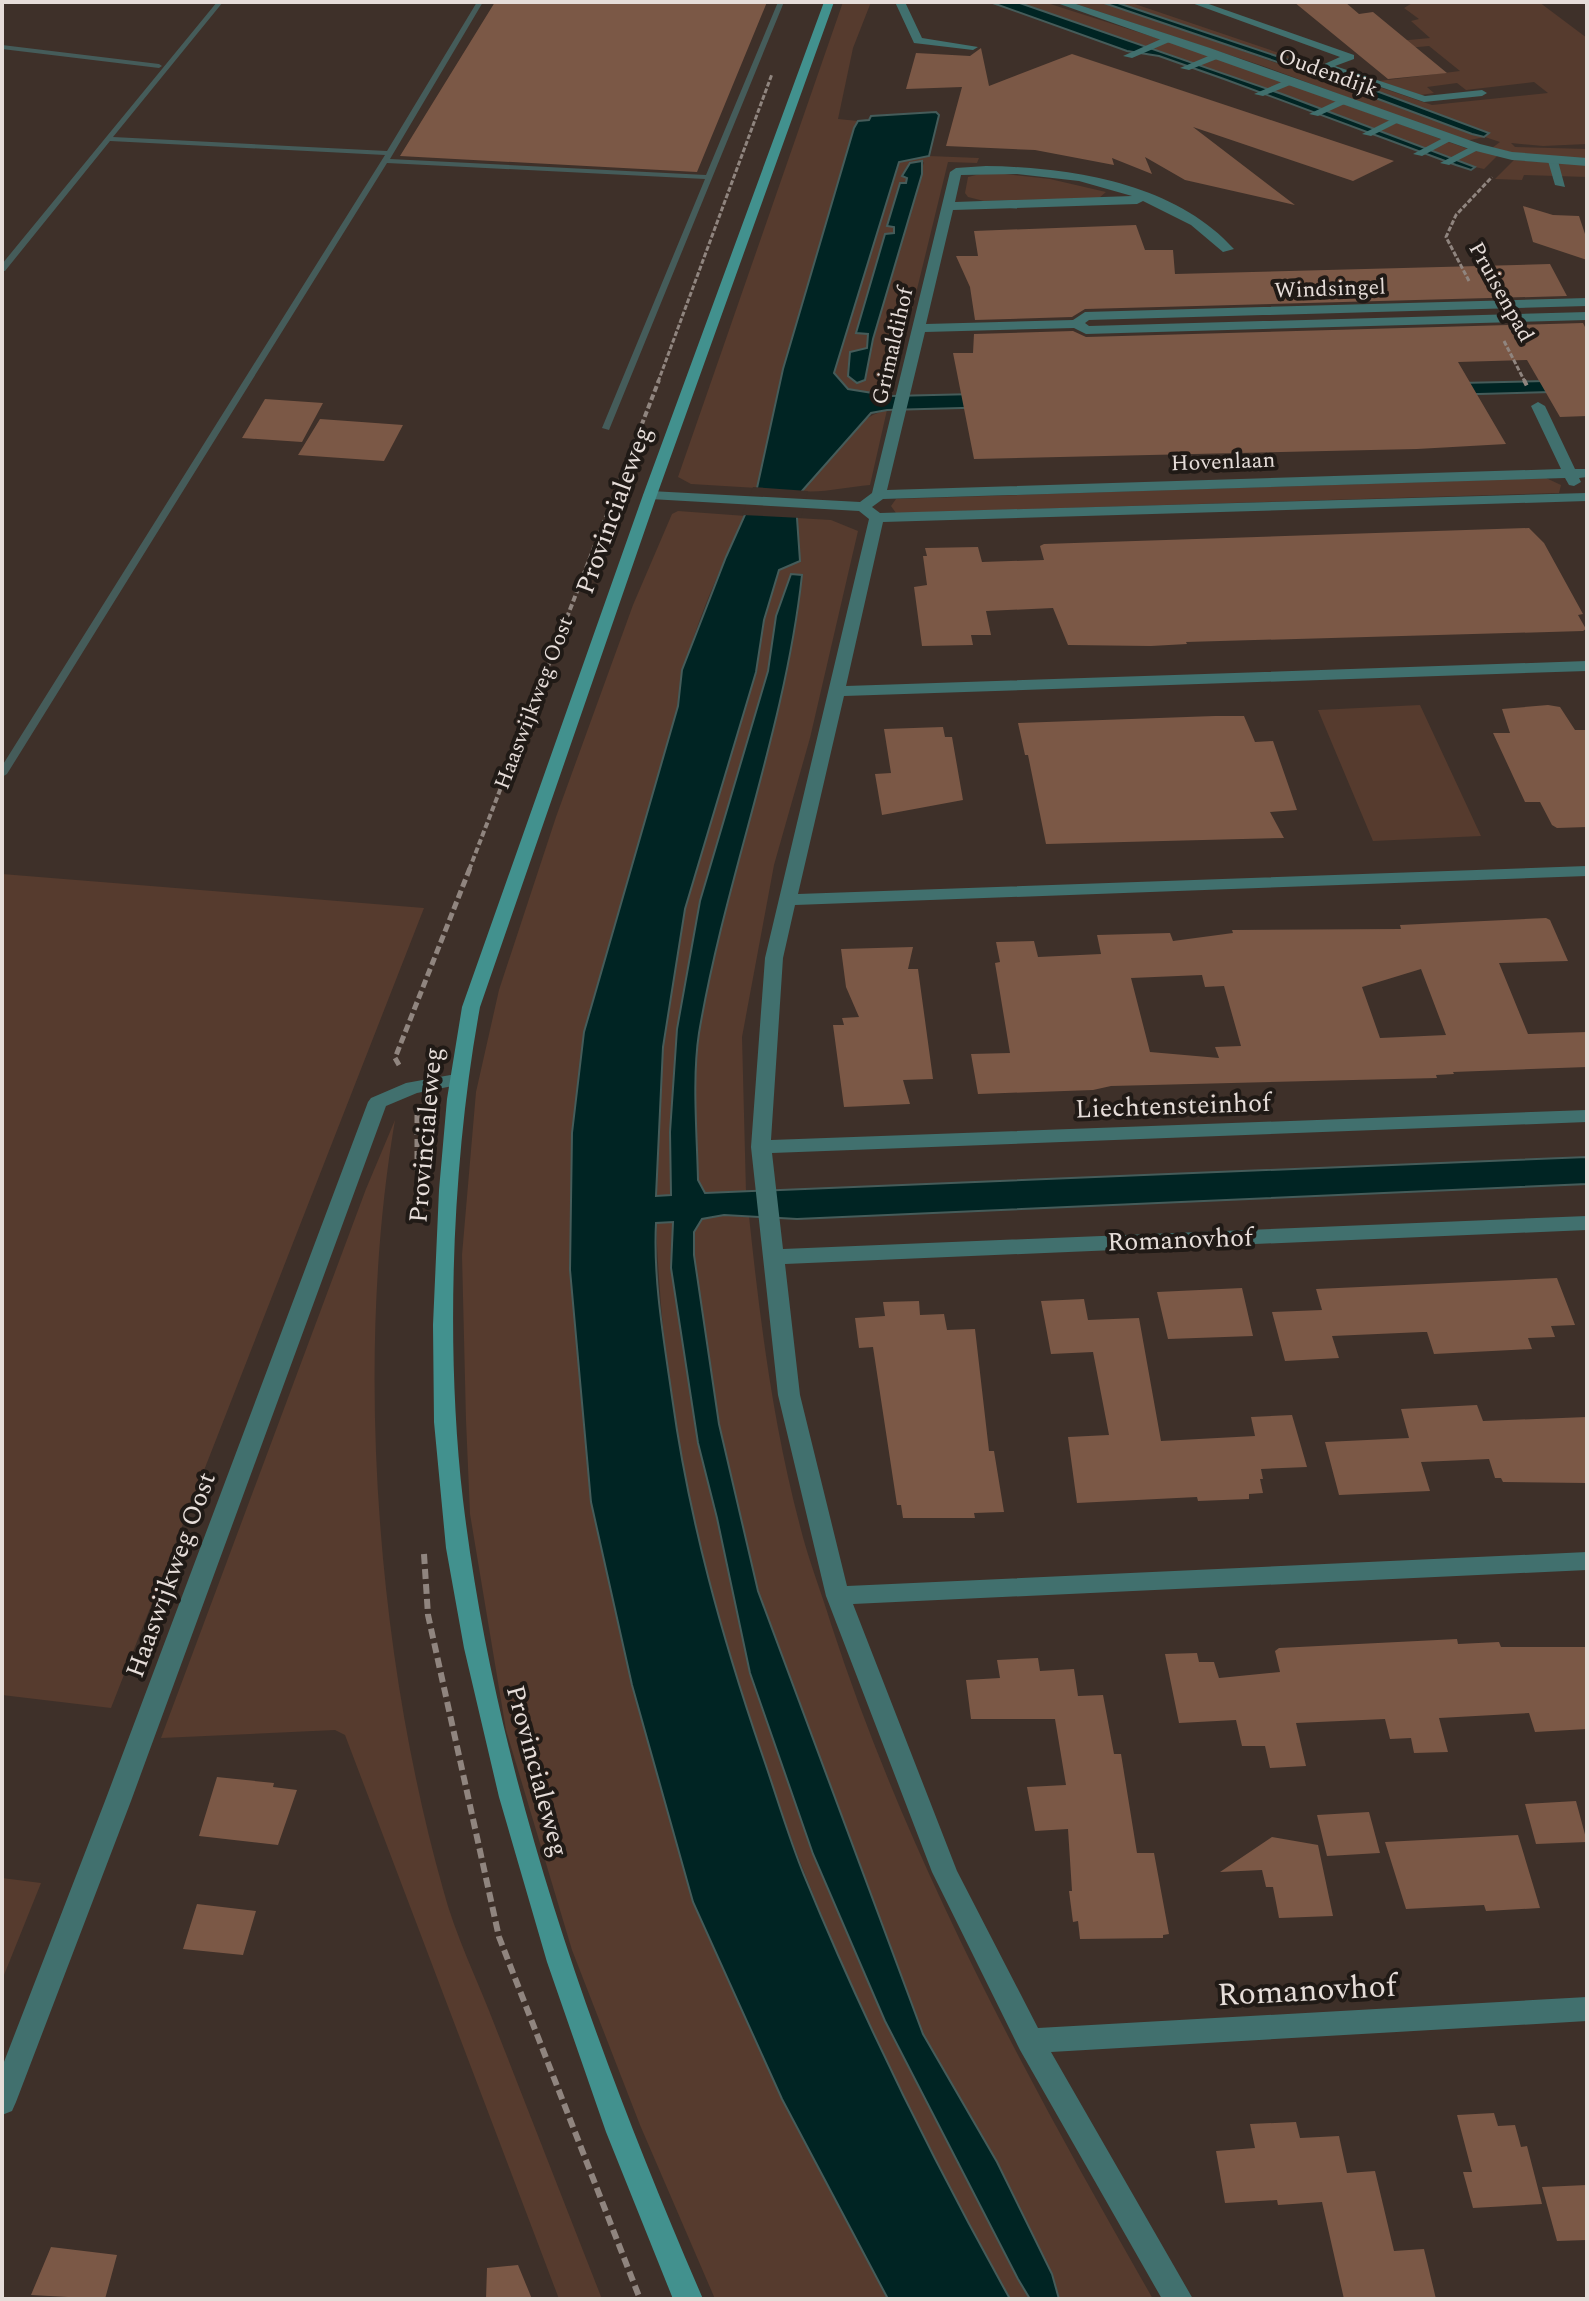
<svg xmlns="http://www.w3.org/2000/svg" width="1589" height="2301" viewBox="0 0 1589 2301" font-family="Spectral,serif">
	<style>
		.green { fill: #563b2e; fill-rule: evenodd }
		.water { fill: #002423; stroke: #455c5a; stroke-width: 2 }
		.pier { fill: #3e3029 }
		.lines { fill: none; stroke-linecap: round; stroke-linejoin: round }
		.stream { fill: #455c5a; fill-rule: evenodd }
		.building { fill: #7b5846; fill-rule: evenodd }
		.path-far3 { stroke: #90857f; stroke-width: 3; stroke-dasharray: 5 2; stroke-linecap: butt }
		.path-far2 { stroke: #90857f; stroke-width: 4; stroke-dasharray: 6 3; stroke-linecap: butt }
		.path-far1 { stroke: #90857f; stroke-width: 5; stroke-dasharray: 8 4; stroke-linecap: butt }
		.path { stroke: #90857f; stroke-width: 6; stroke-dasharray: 10 5; stroke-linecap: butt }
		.lane { fill: #41706e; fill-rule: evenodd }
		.street { fill: #41706e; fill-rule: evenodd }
		.secondary { fill: #42918e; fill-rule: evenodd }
		.labels { text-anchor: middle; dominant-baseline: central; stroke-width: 8; stroke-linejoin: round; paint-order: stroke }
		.far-street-label { font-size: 22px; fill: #e6ddd9; stroke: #201a16 }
		.street-label { font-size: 26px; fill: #e6ddd9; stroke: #201a16 }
		.near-street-label { font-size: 32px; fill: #e6ddd9; stroke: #201a16 }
	</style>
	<rect width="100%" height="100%" fill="#3e3029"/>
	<path class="green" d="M843,2H871L853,48L838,119L858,121L783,369L757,488L691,484L678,477Z
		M1017,2H1044L1213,56L1468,149L1498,155L1484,169L1475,167L1282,94Z
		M1070,2H1105L1484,137L1488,133L1339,77L1115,2H1129L1432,105L1548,93L1534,82L1466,90L1457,83L1427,87L1434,93L1421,95L1379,81L1460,71L1429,46L1385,50L1377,43L1430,38L1411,21L1419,19L1404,8L1414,2H1539L1587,38V144L1543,146L1511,143L1515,147L1587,149V160L1528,156L1492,148L1500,142L1485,137L1465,141L1266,67Z
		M929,156L979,158L977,163L948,162L891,396L848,389L834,373L899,162ZM924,162L873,339L865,380L848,376L850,352L867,348L868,334L856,333L885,234H894V227L888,226L906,183L907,178L902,176Z
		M1514,160L1587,165V177L1524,175L1522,180L1495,179Z
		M988,172L1050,179L1106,192L1099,198L984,201L968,197L965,193L968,177Z
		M887,410L870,485C847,487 823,493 802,491C827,466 849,418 887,410Z
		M1546,478L1561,485L1559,493L896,513L891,506L896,499Z
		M678,511L746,516C717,575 686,640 678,706L584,1032L572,1133L570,1270L591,1502L632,1685L693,1902L782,2099L888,2299H715L640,2125L572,1950L506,1730L470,1514L466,1420L462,1255L476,1092L499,990L556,817L633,605L672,514Z
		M797,518L831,520L858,531L810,738L774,865L742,1037L746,1192L705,1193L698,1180C697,1134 692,1078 699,1033C724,879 785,732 802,576L776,616L768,671L700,901L677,1029L670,1132L671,1195L656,1196L663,1047L685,909L756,672L764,620L779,569L800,561Z
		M1420,705L1481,836L1373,841L1318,710Z
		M2,874L424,908L111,1708L2,1695Z
		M395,1120C354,1360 377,1655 443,1889C455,1935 478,1981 495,2026C531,2117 566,2208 602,2299H559L345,1735L335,1730L161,1738L366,1189Z
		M724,1215L749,1216C760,1321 773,1424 800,1526C808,1559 821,1591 831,1624C909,1863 1028,2081 1153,2299H1059L1052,2274L997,2162L923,2034L758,1590L719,1424L694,1255V1232L702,1219Z
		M673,1221L671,1268L698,1443L717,1518L750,1673L813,1854L1030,2299H1010C882,2070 773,1830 706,1576C675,1461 661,1341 656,1223Z
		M2,1878L41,1883L2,1980Z"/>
	<path class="water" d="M990,2H1017L1282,94L1475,167L1471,170L1456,165L1224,79L1159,56L1127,51Z
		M1115,2L1339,77L1489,133L1484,137L1472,134L1295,68L1104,3Z
		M936,112L939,115L929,156L899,162L834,373L848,389L891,396L1587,380V391L887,410L871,413L802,491L797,518L800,561L779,570L764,620L756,672L685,909L663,1047L656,1196L671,1195L670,1132L677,1029L700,901L768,671L776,616L791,574L802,575C785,731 725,878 699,1033C692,1078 697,1134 698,1180L705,1193L1587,1157V1184L797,1219L724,1215L702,1219L694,1232V1255L719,1424L758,1591L923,2034L997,2162L1052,2274L1059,2299H1030L1018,2279L885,2021L813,1854L750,1673L717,1518L698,1443L671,1268L673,1222L656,1223C653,1279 664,1341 672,1397C689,1520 722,1637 762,1754C776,1794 788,1836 804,1875C864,2021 933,2161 1010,2299H888L782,2099L693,1902L632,1685L591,1502L570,1270L572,1133L584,1032L678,706L682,670L726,557L757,488L783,369L854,128L858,121L869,120L871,116Z
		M922,161V174L873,339L865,380L857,383L848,376L850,352L867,348L868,334L856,333L885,234L894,233V227L887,226L900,183H906L907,178L902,176L910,163Z"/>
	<path class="pier" d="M753,487L808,491L801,518L742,515Z"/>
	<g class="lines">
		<path class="stream" d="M217,2H223L113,137L387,151L477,2H483L390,159L706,175L778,2H784L609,430L602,428L705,179L387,163L7,774L2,777V766L385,155L110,141L5,271H2V264Z
			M2,45L159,64L162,66L159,68L2,49Z"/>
	</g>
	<path class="building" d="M495,2H767L697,172L400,156Z
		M1294,2H1345L1359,14L1373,12L1447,73L1388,79Z
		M981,48L989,86L1072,54L1394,161L1353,181L1193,127L1295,205L1185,180L1145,157L1152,174L1112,158L1114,165L1035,150L946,146L962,87L906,89L916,53L970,56Z
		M1523,206L1553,215L1579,216L1587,240V260L1533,242Z
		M1136,225L1145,250H1173L1175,274L1550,264L1567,296L1085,309L1072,317L975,320L970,287L956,256H978L974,231Z
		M1583,323L1587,331V416L1560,417L1527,360L1458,362L1506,444L1417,449L974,459L953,353H973L974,334L1073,331L1086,337Z
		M265,399L323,403L302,442L242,438Z
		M320,419L403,425L384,461L298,455Z
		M1529,528L1544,543L1583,614L1578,615L1586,629L1583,631L1186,642L1187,644L1151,646L1068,645L1053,608L986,611L991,635H971L973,645L922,646L914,587L927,585L923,556H927L925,548L978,547L982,562L1044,560L1040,546L1044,544Z
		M1548,705L1560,707L1575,730H1587V827L1557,828L1552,825L1540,802H1525L1493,733H1510L1502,709Z
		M1215,716H1244L1255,742L1273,741L1297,810L1270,812L1284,838L1046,844L1028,755H1025L1018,723Z
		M943,727L945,737H952L963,800L882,815L875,774L891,773L884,729Z
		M1546,918L1550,920L1568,961L1499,963L1528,1034L1587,1032V1067L1453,1072L1454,1074L1436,1075L1437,1078L1111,1086L1093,1090L978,1094L971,1054L1010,1053L995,963L1000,962L996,942L1034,941L1038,957L1101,954L1097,935L1170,933L1173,941L1233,933L1232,930L1401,929L1400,925ZM1421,969L1446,1035L1380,1038L1362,987ZM1202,975L1205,987L1224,986L1241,1046L1215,1047L1219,1058L1150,1052L1131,978Z
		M913,947L908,969H918L933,1079L903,1080L910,1104L844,1107L833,1025H844L842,1018L859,1017L846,987L841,949Z
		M1557,1278L1575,1325L1551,1326L1555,1337L1528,1338L1532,1349L1434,1354L1427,1332H1423L1332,1336L1339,1358L1285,1361L1272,1312L1322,1310L1316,1289Z
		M1242,1288L1253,1336L1168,1339L1157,1292Z
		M1084,1299L1088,1320L1139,1318L1161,1441L1255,1436L1251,1417L1292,1415L1307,1467L1261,1469L1263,1479H1260L1263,1493L1249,1494V1499L1198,1501L1197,1497L1077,1503L1068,1437L1109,1435L1093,1352L1051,1354L1041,1301Z
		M919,1301L920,1315L944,1314L947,1330L975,1329L989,1451H994L1004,1512L974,1513L975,1518H903L901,1505H897L873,1347L859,1348L855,1318L885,1316L883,1302Z
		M1477,1405L1483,1421L1587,1417V1483L1503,1482L1501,1478H1495L1489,1459L1421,1462L1430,1491L1339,1495L1325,1442L1409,1438L1401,1409Z
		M1457,1639L1458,1644L1499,1642L1501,1647H1587V1729L1535,1732L1529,1713L1439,1718L1448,1752L1414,1753L1411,1738L1390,1739L1385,1719L1296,1723L1306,1766L1270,1768L1265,1746H1242L1236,1720L1179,1723L1165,1654L1197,1653L1199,1662H1214L1219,1678L1280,1672L1275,1651L1279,1648Z
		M1038,1658L1040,1671L1074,1669L1078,1696L1103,1695L1114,1754H1121L1137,1853H1154L1169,1934L1163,1935V1938L1080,1939L1078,1921L1073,1922L1069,1891H1072L1068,1829L1035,1831L1027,1787L1066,1785L1055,1719H971L966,1680L1000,1678L997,1660Z
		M217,1777L274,1783L273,1787L297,1790L278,1845L199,1836Z
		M1576,1801L1587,1842L1536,1844L1525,1804Z
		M1369,1812L1380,1853L1327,1856L1317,1815Z
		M1518,1835L1540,1908L1486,1911L1484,1905L1406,1909L1385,1842Z
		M1272,1837L1318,1845L1333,1916L1279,1918L1273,1887H1266L1262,1870L1220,1872Z
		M197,1904L256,1911L243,1955L183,1949Z
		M1494,2113L1498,2126L1515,2125L1521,2147L1527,2146L1542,2204L1473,2208L1463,2172H1472L1457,2115Z
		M1296,2122L1300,2138L1339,2136L1347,2173L1375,2171L1394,2251L1424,2249L1436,2299H1344L1322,2202L1278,2205L1277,2200L1225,2203L1216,2151L1255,2148L1250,2124Z
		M1587,2185V2240L1557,2241L1542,2187Z
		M51,2247L117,2255L105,2299L31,2295Z
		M518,2265L532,2299H486L487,2268Z"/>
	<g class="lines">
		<path class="path-far3" d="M1469,281L1446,237L1456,215L1492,177
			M1504,341L1525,382
			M658,382L772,74"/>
		<path class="path-far2" d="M1524,380L1527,386
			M469,870L659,380"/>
		<path class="path-far1" d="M399,1065L395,1058L470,868
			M417,1115V1173"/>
		<path class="path" d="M424,1554L428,1615L499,1937L640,2299"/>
		<path class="lane" d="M895,2H905L922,38L978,47L973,50L914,43Z
			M1189,2H1203L1354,55V59L1335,66L1425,96L1482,90L1487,93L1482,96L1424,102L1320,66L1340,57Z
			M1170,35L1175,38L1174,40L1132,58L1123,56Z
			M1218,52L1223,55L1222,57L1189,70L1180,68Z
			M1291,78L1296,81L1295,83L1263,96L1254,94Z
			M1345,97L1350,100L1349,102L1318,116L1309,114Z
			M1394,118L1403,120L1371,136L1362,134Z
			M1447,136L1456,138L1422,156L1413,154Z
			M1476,144L1481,147L1480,149L1449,165L1440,163Z
			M1553,158L1558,161L1565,187L1555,185L1548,161Z"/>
		<path class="street" d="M1054,2H1070L1210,48L1480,144L1512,152L1587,158V166L1512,160L1472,150Z
			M986,166C1070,167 1175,183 1234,249L1223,252L1191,225L1143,201L1137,204L953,210L926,324L1073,320L1085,312L1587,298V306L1089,320L1085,323L1089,326L1587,312V320L1086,334L1074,328L925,332L887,490L1561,469L1531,406L1538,402L1545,406L1575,469H1587V477L1579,478L1581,482L1574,486L1569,485L1565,478L883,499L872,507L880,513L1587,493V501L883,522L846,686L1587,661V671L844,696L798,894L1587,866V876L795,905L783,958L771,1140L1587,1110V1122L772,1153L783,1249L1587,1216V1230L785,1264L800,1395L847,1586L1587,1552V1570L853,1604L957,1871L1038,2028L1587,1997V2021L1051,2052L1193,2299H1162L1020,2050L932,1872L826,1596L778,1395L751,1147L765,958L869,519L859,511L650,499L643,495L650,491L860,502L872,493L950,172L956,168ZM1017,174L1079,181L1132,196L955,202L961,175Z
			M456,1074L466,1080L463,1084L417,1093L386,1106L131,1801L16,2102L12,2111L2,2115V2067L105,1801L368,1102L371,1098L406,1083Z"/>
		<path class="secondary" d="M824,2H834L657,495L480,1007C452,1160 445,1345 463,1500C496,1776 593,2045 703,2299H673L606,2132L547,1962L499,1797L464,1648L446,1548L434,1422L433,1325L439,1190L447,1099L462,1007L643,495Z"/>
	</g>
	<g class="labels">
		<g class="far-street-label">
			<text transform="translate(1328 73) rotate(20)">Oudendijk</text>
			<text transform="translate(1330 289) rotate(-2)">Windsingel</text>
			<text transform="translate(1501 292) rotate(61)">Pruisenpad</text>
			<text transform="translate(893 346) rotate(-77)">Grimaldihof</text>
			<text transform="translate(1223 462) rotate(-2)">Hovenlaan</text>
			<text transform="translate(534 703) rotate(-69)">Haaswijkweg Oost</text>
		</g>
		<g class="street-label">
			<text transform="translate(614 510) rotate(-70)">Provincialeweg</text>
			<text transform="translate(1173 1106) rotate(-2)">Liechtensteinhof</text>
			<text transform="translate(426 1135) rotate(-85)">Provincialeweg</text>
			<text transform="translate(1180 1240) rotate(-2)">Romanovhof</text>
			<text transform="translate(171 1575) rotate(-70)">Haaswijkweg Oost</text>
			<text transform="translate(537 1771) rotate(75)">Provincialeweg</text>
		</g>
		<g class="near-street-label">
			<text transform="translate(1307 1991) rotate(-3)">Romanovhof</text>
		</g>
	</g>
	<rect width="1589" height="2301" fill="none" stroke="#e6ddd9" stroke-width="8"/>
</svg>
